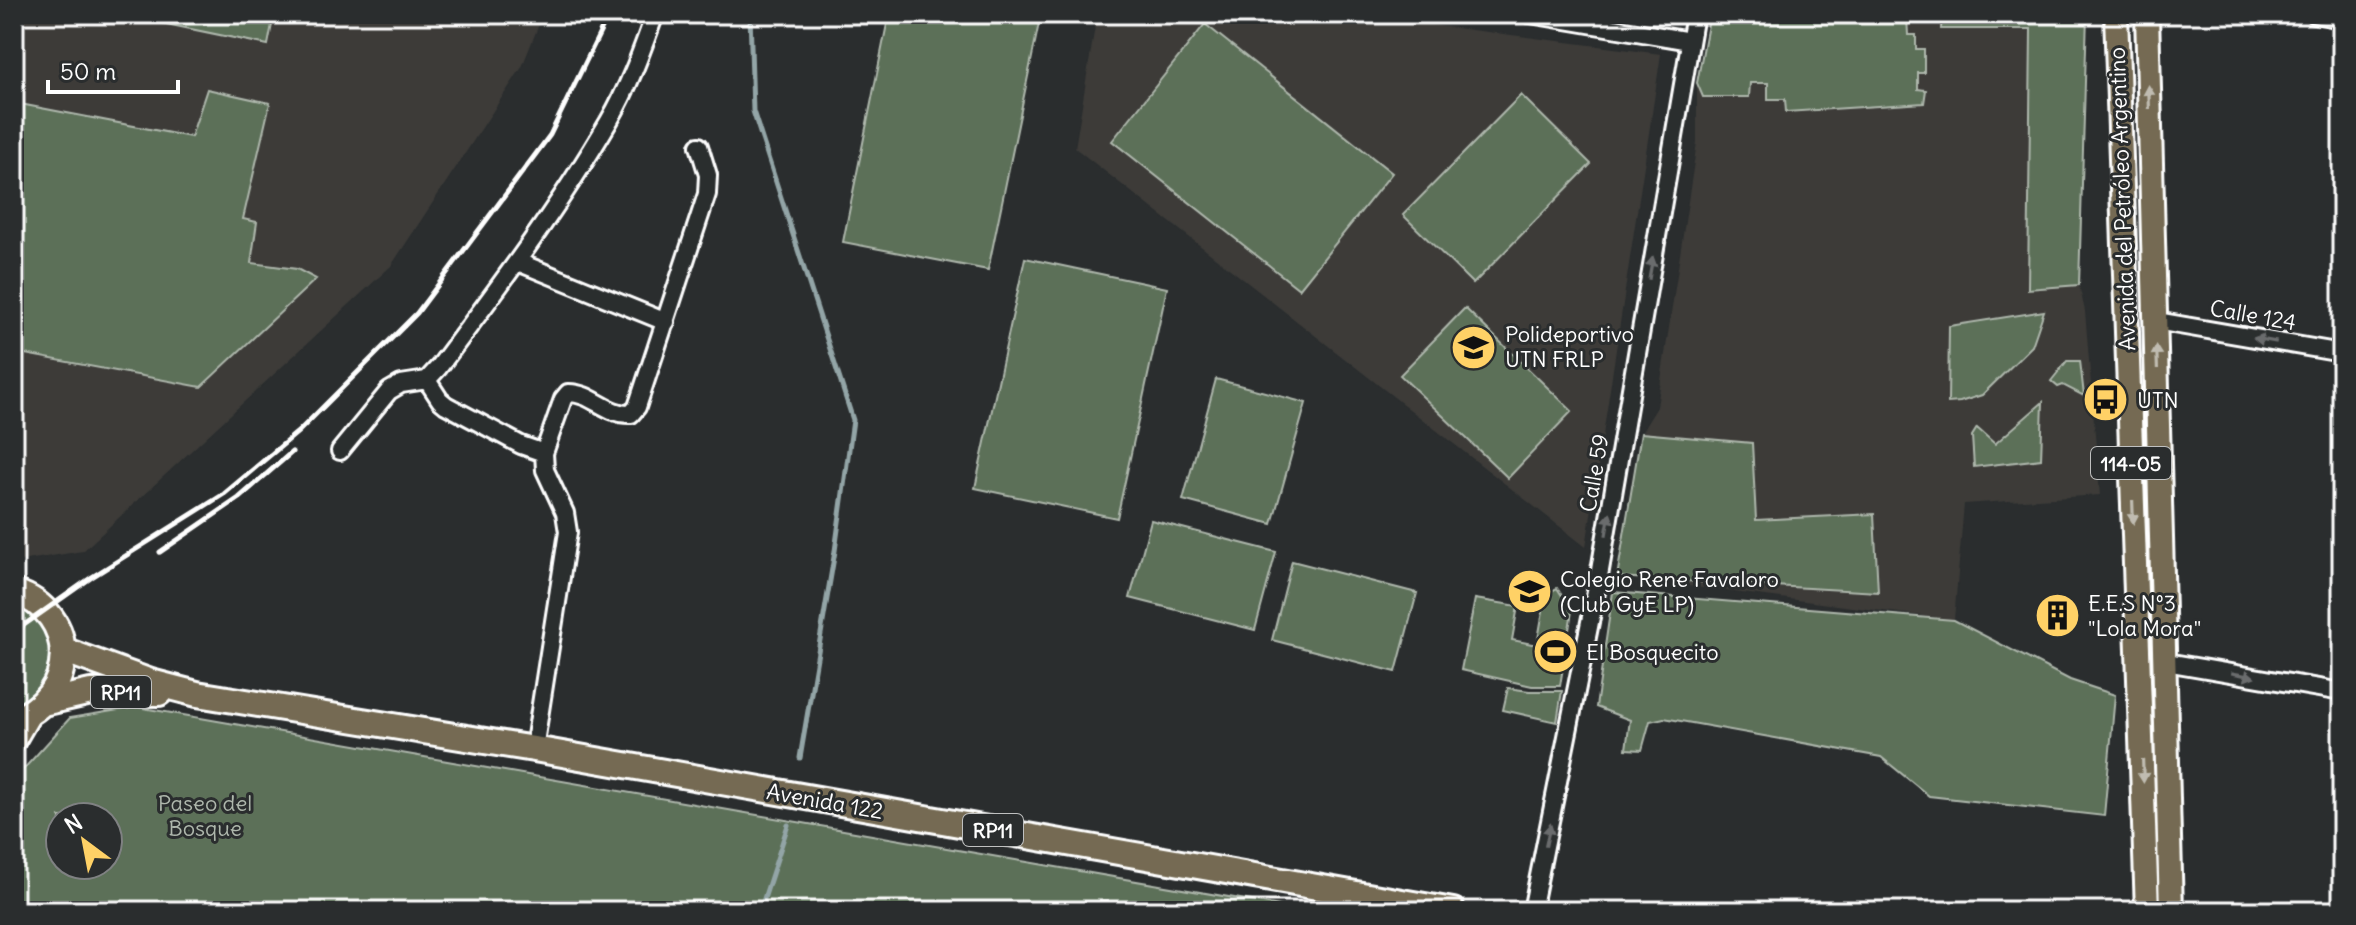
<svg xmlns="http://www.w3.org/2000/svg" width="2356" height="925" viewBox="0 0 2356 925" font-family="Delius,sans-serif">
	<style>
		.built { fill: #3c3b38 }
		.green { fill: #5c6f59; stroke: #aeb7ac; stroke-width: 2; fill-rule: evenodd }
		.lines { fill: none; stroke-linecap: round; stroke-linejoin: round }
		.stream { stroke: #93a5a7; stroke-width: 5 }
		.minor-casing { stroke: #fff; stroke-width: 22 }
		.major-casing { stroke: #fff; stroke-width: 28 }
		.highway-casing { stroke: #fff; stroke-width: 30 }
		.minor { stroke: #2a2d2e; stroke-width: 16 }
		.major { stroke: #746b52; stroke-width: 22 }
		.highway { stroke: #746b52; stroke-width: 24 }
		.rail { stroke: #fff; stroke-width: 5 }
		.oneway { fill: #c0bcb1 }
		.oneway2 { fill: #6a6c6d }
		.labels { text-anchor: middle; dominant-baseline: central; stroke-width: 6; stroke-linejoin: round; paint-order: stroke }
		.shield { fill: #2a2d2e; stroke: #bfc0c0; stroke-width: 2 }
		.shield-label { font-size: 20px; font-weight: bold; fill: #fff }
		.street-label { font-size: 22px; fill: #fff; stroke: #2a2d2e }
		.poi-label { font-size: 22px; fill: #fff; stroke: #2a2d2e; text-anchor: start }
		.park-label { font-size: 22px; fill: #aeb7ac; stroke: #2a2d2e }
	</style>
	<rect width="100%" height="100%" fill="#2a2d2e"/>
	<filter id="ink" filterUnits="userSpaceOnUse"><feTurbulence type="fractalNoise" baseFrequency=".0125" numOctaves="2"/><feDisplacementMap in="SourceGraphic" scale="16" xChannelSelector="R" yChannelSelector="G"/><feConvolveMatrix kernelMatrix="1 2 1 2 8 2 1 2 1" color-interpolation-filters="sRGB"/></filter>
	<g filter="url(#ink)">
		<path class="built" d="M14,14H543L522,67L391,266L83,551L14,562Z
			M1097,14H1345L1661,54L1586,547L1075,148Z
			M1710,14H2087L2079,285L2085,311L2100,495L1964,504L1954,620L1617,577L1641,433L1657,407L1697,142V83Z"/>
		<path class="green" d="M118,14H274L268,45Z
			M889,14H995L1039,23L988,270L843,242Z
			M1710,14H1912L1907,17L1908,35H1916V49H1924V73H1918V89L1926,90L1924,103L1786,112L1785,99H1768V83H1750L1749,97H1703L1697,83Z
			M1942,14H2087L2079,285L2028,289L2031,29H1941Z
			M1205,24L1392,173L1299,289L1112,141Z
			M207,89L270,103L243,219L257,222L251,263L297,269L316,279L201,387L14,352L15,103L191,137Z
			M1521,95L1591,164L1473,284L1403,215Z
			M1025,258L1167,288L1117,518L975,488Z
			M1465,308L1572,411L1508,478L1400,375Z
			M2044,311L2032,346L1982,395L1960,402L1948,403L1949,326Z
			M2067,361H2080L2084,396L2063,385L2058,387L2051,381Z
			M1216,379L1306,403L1272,524L1183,500Z
			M2043,402L2041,459L1974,467L1972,436L1977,428L1995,444Z
			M1641,433L1752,443L1756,520L1874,514L1878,592L1617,577Z
			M1151,520L1276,552L1255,630L1130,598Z
			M1292,561L1417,593L1396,672L1272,640Z
			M1557,588L1572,611L1560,686H1532L1461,670L1475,599L1518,606L1512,640L1537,645L1546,594Z
			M1613,592L1954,620L2070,680L2115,695L2104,816L1929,796L1881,757L1664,718L1650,721L1642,750L1626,749L1630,720L1596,707Z
			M14,604C55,615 52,646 52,680L14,714Z
			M1508,688L1529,691H1562L1557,722L1503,710Z
			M137,707L1309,911H14V814L21,772L70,718ZM60,817H108V865H60Z"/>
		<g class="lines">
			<path class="stream" d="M750,14L753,111L853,420L835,551L800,758
				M760,911L788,825"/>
			<defs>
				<path id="minor" d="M1530,14L1690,41
					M2314,14L2342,19
					M518,262L666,322
					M2156,321L2342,353
					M427,380L440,400L446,405L521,445L544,453
					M340,451L389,391L401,384L427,380L439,367C499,287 559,207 609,121C629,87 642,50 655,14
					M2166,662L2342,692
					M534,749L568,532L565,513L545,470L544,453L563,399L568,393C591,392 608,416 631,414L637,407L707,194L708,175L699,146
					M1532,911L1598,582L1695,14"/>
				<path id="major" d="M2116,14L2147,911
					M2147,14L2171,911
					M14,740L28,716"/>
				<path id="highway" d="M14,592C80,612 78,698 14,720
					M63,650L151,682L197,694L534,749L1453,911
					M47,702L91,692L159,693"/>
			</defs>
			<use href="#minor" class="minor-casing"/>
			<use href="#major" class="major-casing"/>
			<use href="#highway" class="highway-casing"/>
			<use href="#minor" class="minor"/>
			<use href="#major" class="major"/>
			<use href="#highway" class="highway"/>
			<path class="rail" d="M160,552L239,498L292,452
				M14,632L92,577L224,494L299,431L417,313L550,135L609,14"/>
		</g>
		<defs><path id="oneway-solid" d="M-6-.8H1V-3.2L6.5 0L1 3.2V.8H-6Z" transform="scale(2)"/></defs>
		<g class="oneway">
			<use href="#oneway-solid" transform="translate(2149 97) rotate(-92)"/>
			<use href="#oneway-solid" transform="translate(2157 357) rotate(-92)"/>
			<use href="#oneway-solid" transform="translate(2133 512) rotate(88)"/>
			<use href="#oneway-solid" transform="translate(2143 771) rotate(88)"/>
		</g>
		<g class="oneway2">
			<use href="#oneway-solid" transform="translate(1651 268) rotate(-80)"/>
			<use href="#oneway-solid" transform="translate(2265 340) rotate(-170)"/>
			<use href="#oneway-solid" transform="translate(1608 524) rotate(-80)"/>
			<use href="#oneway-solid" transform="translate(2243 675) rotate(10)"/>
			<use href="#oneway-solid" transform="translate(1548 835) rotate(-78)"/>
		</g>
	</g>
	<defs>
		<symbol id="university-disc" viewBox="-11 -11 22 22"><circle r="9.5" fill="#ffd166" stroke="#2a2d2e"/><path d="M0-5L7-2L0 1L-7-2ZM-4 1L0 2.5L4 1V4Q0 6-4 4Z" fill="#111"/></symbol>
		<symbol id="bus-disc" viewBox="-11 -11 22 22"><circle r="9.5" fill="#ffd166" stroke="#2a2d2e"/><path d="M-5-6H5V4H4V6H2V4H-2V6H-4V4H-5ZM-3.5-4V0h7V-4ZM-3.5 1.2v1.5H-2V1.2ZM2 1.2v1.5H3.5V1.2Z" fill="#111"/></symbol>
		<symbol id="school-disc" viewBox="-11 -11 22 22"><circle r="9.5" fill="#ffd166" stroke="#2a2d2e"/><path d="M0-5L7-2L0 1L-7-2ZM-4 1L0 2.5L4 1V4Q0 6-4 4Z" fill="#111"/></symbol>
		<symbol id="building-disc" viewBox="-11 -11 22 22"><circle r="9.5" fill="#ffd166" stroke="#2a2d2e"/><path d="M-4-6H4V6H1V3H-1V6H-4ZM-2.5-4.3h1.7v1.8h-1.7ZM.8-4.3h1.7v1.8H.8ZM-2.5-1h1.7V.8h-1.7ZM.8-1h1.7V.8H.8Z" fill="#111"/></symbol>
		<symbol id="stadium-disc" viewBox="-11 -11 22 22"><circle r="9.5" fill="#ffd166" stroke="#2a2d2e"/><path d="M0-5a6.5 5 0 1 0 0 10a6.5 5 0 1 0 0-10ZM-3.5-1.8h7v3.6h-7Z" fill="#111"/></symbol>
	</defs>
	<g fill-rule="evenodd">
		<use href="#university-disc" x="1448" y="322" width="51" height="51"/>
		<use href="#bus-disc" x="2080" y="374" width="51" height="51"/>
		<use href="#school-disc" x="1504" y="566" width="51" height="51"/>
		<use href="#building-disc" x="2032" y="590" width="51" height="51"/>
		<use href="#stadium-disc" x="1530" y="626" width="51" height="51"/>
	</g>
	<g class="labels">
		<g class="shield">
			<rect x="2091" y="447" width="80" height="32" rx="6"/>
			<rect x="91" y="676" width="60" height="32" rx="6"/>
			<rect x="963" y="814" width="60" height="32" rx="6"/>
		</g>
		<g class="shield-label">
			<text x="2131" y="463">114-05</text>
			<text x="121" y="692">RP11</text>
			<text x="993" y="830">RP11</text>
		</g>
		<g class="street-label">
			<text transform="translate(2122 199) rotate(-92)">Avenida del Petróleo Argentino</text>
			<text transform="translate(2253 315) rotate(10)">Calle 124</text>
			<text transform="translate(1594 473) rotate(-80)">Calle 59</text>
			<text transform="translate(825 801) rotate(10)">Avenida 122</text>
		</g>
		<g class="poi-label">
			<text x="1505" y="334">Polideportivo<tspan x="1505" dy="25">UTN FRLP</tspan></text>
			<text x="2137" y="400">UTN</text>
			<text x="1560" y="579">Colegio Rene Favaloro<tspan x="1560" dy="25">(Club GyE LP)</tspan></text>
			<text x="2088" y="603">E.E.S Nº3<tspan x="2088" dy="25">"Lola Mora"</tspan></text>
			<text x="1586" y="652">El Bosquecito</text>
		</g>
		<g class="park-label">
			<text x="205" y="803">Paseo del<tspan x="205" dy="25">Bosque</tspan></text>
		</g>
	</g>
	<rect width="2356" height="925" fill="none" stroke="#2a2d2e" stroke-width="48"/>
	<rect x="24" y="24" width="2308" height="877" fill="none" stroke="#fff" stroke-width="3" filter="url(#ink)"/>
	<g transform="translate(84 841) rotate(328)"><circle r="38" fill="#2a2d2e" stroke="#7f8182" stroke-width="2"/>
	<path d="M0-6L14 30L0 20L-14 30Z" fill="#ffd166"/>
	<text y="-12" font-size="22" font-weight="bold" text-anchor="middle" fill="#ffffff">N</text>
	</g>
	<path d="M48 80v12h130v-12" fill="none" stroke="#ffffff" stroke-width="4"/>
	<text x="60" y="80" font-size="24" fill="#ffffff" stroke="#2a2d2e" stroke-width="6" paint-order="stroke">50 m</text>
</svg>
